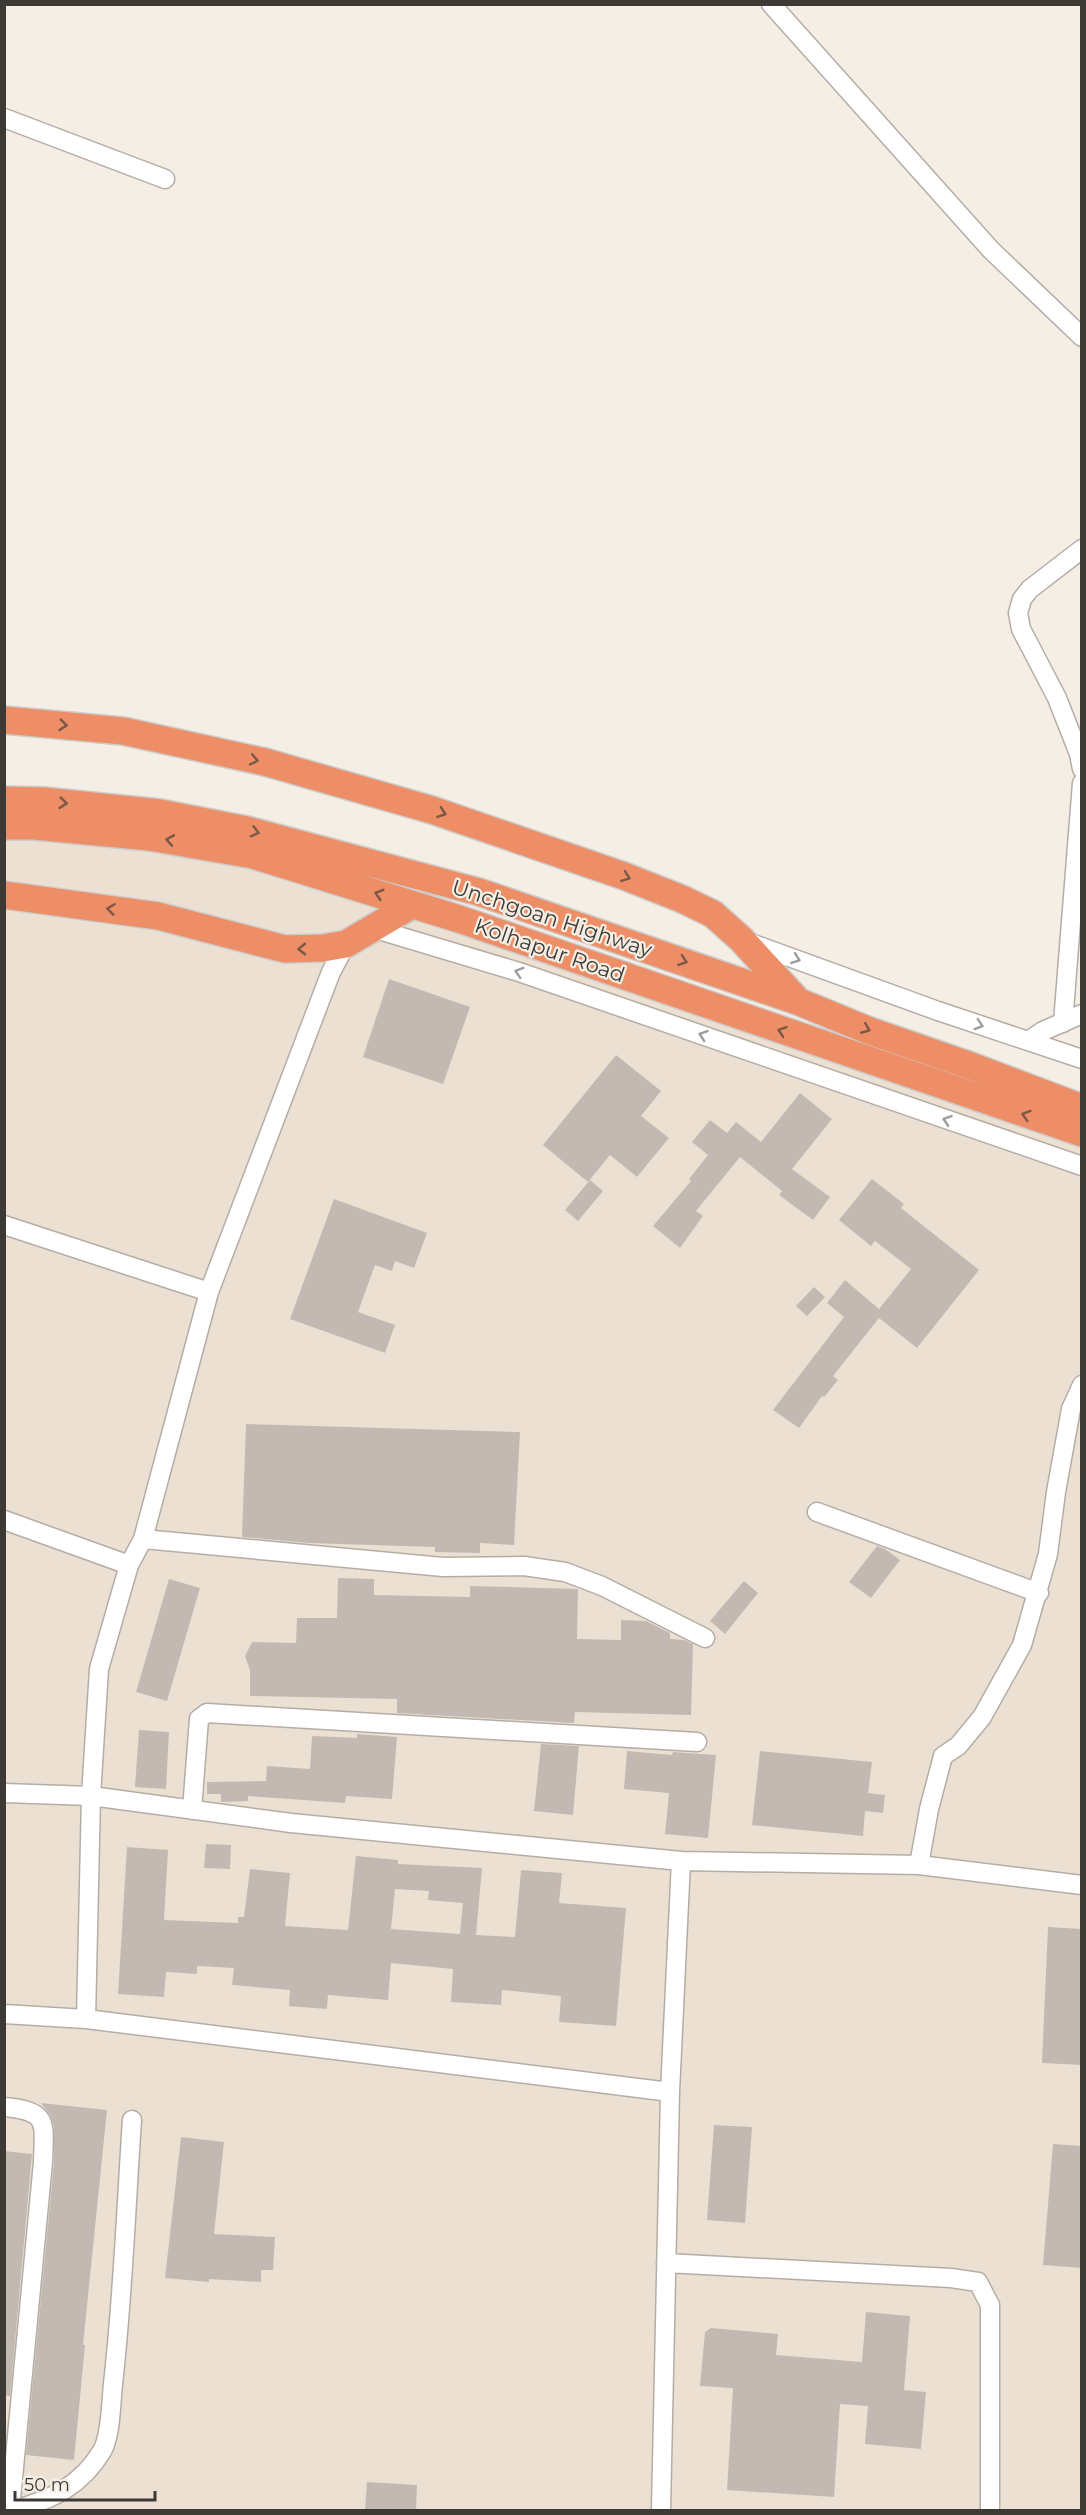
<svg xmlns="http://www.w3.org/2000/svg" width="1086" height="2515" viewBox="0 0 1086 2515" font-family="Montserrat,sans-serif">
	<style>
		.built { fill: #ece0d2 }
		.building { fill: #c2bab2; fill-rule: evenodd }
		.lines { fill: none; stroke-linecap: round; stroke-linejoin: round }
		.minor-casing { stroke: #b4ada5; stroke-width: 21 }
		.highway-casing { stroke: #cdcccb; stroke-width: 30 }
		.minor { stroke: #fff; stroke-width: 18 }
		.highway { stroke: #ed8e66; stroke-width: 27 }
		.oneway { stroke: #7b5747 }
		.oneway2 { stroke: #9e9c9a }
		.labels { text-anchor: middle; dominant-baseline: central; stroke-width: 4.5; stroke-linejoin: round; paint-order: stroke }
		.street-label { font-size: 21px; fill: #3d3a36; stroke: #f5eee5 }
	</style>
	<rect width="100%" height="100%" fill="#f5eee5"/>
	<path class="built" d="M4,827L230,851L1081,1133V2510H5Z"/>
	<path class="building" d="M389,979L470,1007L443,1084L363,1057Z
		M616,1055L661,1091L641,1116L669,1138L637,1177L610,1155L588,1182L543,1145Z
		M800,1093L832,1119L792,1169L830,1197L813,1220L779,1195L782,1191L740,1157L696,1211L703,1216L680,1248L653,1226L691,1181L689,1179L708,1155L692,1142L710,1120L727,1133L736,1122L761,1142Z
		M872,1179L904,1204L901,1208L979,1270L917,1348L879,1318L833,1376L838,1380L824,1397L822,1396L799,1428L773,1410L844,1317L827,1303L845,1280L879,1309L911,1269L875,1241L871,1246L839,1220Z
		M590,1180L603,1191L578,1221L565,1210Z
		M334,1199L427,1233L414,1268L395,1261L392,1271L375,1265L358,1312L395,1325L385,1353L290,1319Z
		M814,1287L825,1297L807,1316L796,1306Z
		M246,1424L520,1432L514,1545L480,1543V1553L435,1552V1547L308,1543L242,1537Z
		M877,1546L885,1549L900,1560L871,1598L849,1582Z
		M338,1578L374,1579V1595L470,1597V1586L578,1589L577,1639L621,1640V1620L646,1621L670,1633V1639L684,1640L693,1644L691,1715L575,1712L574,1723L397,1713V1699L250,1696V1670L245,1656L252,1642L296,1643L297,1618H337Z
		M169,1579L200,1588L167,1701L136,1692Z
		M744,1581L758,1593L725,1634L710,1621Z
		M139,1730L169,1732L166,1789L135,1787Z
		M357,1734L397,1737L392,1799L346,1796L345,1803L248,1796V1801L221,1802V1794H207V1782L266,1781L267,1766L310,1769L312,1736L357,1738Z
		M541,1744L579,1746L573,1815L534,1811Z
		M627,1751L672,1755L673,1752L716,1755L708,1838L665,1834L669,1793L624,1789Z
		M760,1751L872,1762L868,1793L885,1795L883,1813L865,1811L863,1836L752,1825Z
		M206,1844L231,1845L230,1869L204,1868Z
		M127,1847L168,1850L164,1920L238,1923V1917H244L250,1869L290,1873L285,1926L348,1930L356,1856L398,1860V1864L482,1868L476,1935L515,1937L521,1870L562,1873L559,1903L626,1908L616,2026L559,2022L561,1996L502,1990L501,2005L451,2002L453,1969L391,1963L388,2000L328,1995L327,2009L289,2006L290,1990L232,1985L234,1968L197,1966V1974L166,1972L164,1997L118,1994ZM395,1889L429,1891L428,1900L463,1903L460,1934L391,1929Z
		M1048,1927L1082,1929V2065L1042,2063Z
		M41,2103L107,2110L83,2345H85L74,2460L26,2455L54,2162V2126L50,2115Z
		M714,2125L752,2127L745,2223L707,2220Z
		M181,2137L224,2142L214,2234L275,2237L273,2270H261V2282L209,2279V2282L165,2278Z
		M1053,2144L1082,2146V2268L1043,2265Z
		M4,2151L32,2154L10,2396L4,2395Z
		M866,2312L910,2316L904,2390L926,2392L921,2449L865,2444L868,2406L840,2404L834,2497L727,2490L733,2388L700,2386L705,2332L711,2328L778,2334L776,2355L862,2362Z
		M367,2482L417,2485L416,2511H365Z"/>
	<g class="lines">
		<defs>
			<path id="minor" d="M771,4L991,250L1082,337
				M4,118L165,179
				M1082,549L1030,589L1022,599L1018,613L1021,629L1057,698L1079,754L1082,769
				M372,928L519,972L1082,1166
				M748,942L938,1011L1082,1059
				M1063,1023L1082,783
				M1028,1041L1043,1031L1082,1014
				M4,1225L209,1292
				M817,1512L1039,1593
				M4,1520L129,1565
				M143,1539L443,1567L524,1566L565,1572L602,1586L705,1638
				M4,1793L91,1796L291,1823L681,1861L919,1865L1082,1885
				M192,1810L199,1719L207,1713L697,1742
				M919,1865L929,1809L943,1756L958,1746L982,1717L1022,1645L1048,1554L1056,1492L1071,1409L1082,1385
				M4,2014L86,2019L670,2092
				M86,2019L91,1796L99,1669L129,1565L143,1539L209,1292L331,972L346,944
				M4,2107C50,2111 44,2123 43,2162L10,2510
				M666,2263L951,2278L978,2282L990,2305V2510
				M15,2510C52,2499 81,2486 102,2451C111,2436 111,2402 113,2384C123,2296 126,2208 132,2120
				M661,2510L670,2092L681,1861"/>
			<path id="highway" d="M4,720L123,731L265,762L432,810L624,876L682,899L713,914L741,939L796,999
				M4,800L44,801L160,813L247,830L479,892L797,1001L870,1031L974,1067L1082,1108
				M4,826H34L149,837L253,855L459,919L1082,1133
				M4,895L158,916L285,949L323,948L346,944L412,905"/>
		</defs>
		<use href="#minor" class="minor-casing"/>
		<use href="#highway" class="highway-casing"/>
		<use href="#minor" class="minor"/>
		<use href="#highway" class="highway"/>
	</g>
	<defs><path id="oneway-chevron" d="M-2-3.5L2.5 0L-2 3.5" fill="none" stroke-width="1.6" stroke-linecap="round" stroke-linejoin="round" transform="scale(1.5)"/></defs>
	<g class="oneway">
		<use href="#oneway-chevron" transform="translate(63 725) rotate(6)"/>
		<use href="#oneway-chevron" transform="translate(254 760) rotate(12)"/>
		<use href="#oneway-chevron" transform="translate(63 803) rotate(6)"/>
		<use href="#oneway-chevron" transform="translate(442 813) rotate(19)"/>
		<use href="#oneway-chevron" transform="translate(255 832) rotate(15)"/>
		<use href="#oneway-chevron" transform="translate(170 840) rotate(-170)"/>
		<use href="#oneway-chevron" transform="translate(626 877) rotate(20)"/>
		<use href="#oneway-chevron" transform="translate(379 894) rotate(-163)"/>
		<use href="#oneway-chevron" transform="translate(111 909) rotate(-172)"/>
		<use href="#oneway-chevron" transform="translate(302 949) rotate(179)"/>
		<use href="#oneway-chevron" transform="translate(683 961) rotate(19)"/>
		<use href="#oneway-chevron" transform="translate(866 1029) rotate(22)"/>
		<use href="#oneway-chevron" transform="translate(782 1031) rotate(-161)"/>
		<use href="#oneway-chevron" transform="translate(1026 1115) rotate(-162)"/>
	</g>
	<g class="oneway2">
		<use href="#oneway-chevron" transform="translate(796 959) rotate(20)"/>
		<use href="#oneway-chevron" transform="translate(519 972) rotate(-162)"/>
		<use href="#oneway-chevron" transform="translate(979 1025) rotate(18)"/>
		<use href="#oneway-chevron" transform="translate(703 1035) rotate(-161)"/>
		<use href="#oneway-chevron" transform="translate(947 1120) rotate(-161)"/>
	</g>
	<g class="labels">
		<g class="street-label">
			<text transform="translate(552 918) rotate(18)">Unchgoan Highway</text>
			<text transform="translate(550 950) rotate(19)">Kolhapur Road</text>
		</g>
	</g>
	<rect width="1086" height="2515" fill="none" stroke="#3d3a36" stroke-width="12"/>
	<path d="M15 2491v9h140v-9" fill="none" stroke="#3d3a36" stroke-width="3"/>
	<text x="24" y="2491" font-size="18" fill="#3d3a36" stroke="#f5eee5" stroke-width="4.5" paint-order="stroke">50 m</text>
</svg>
